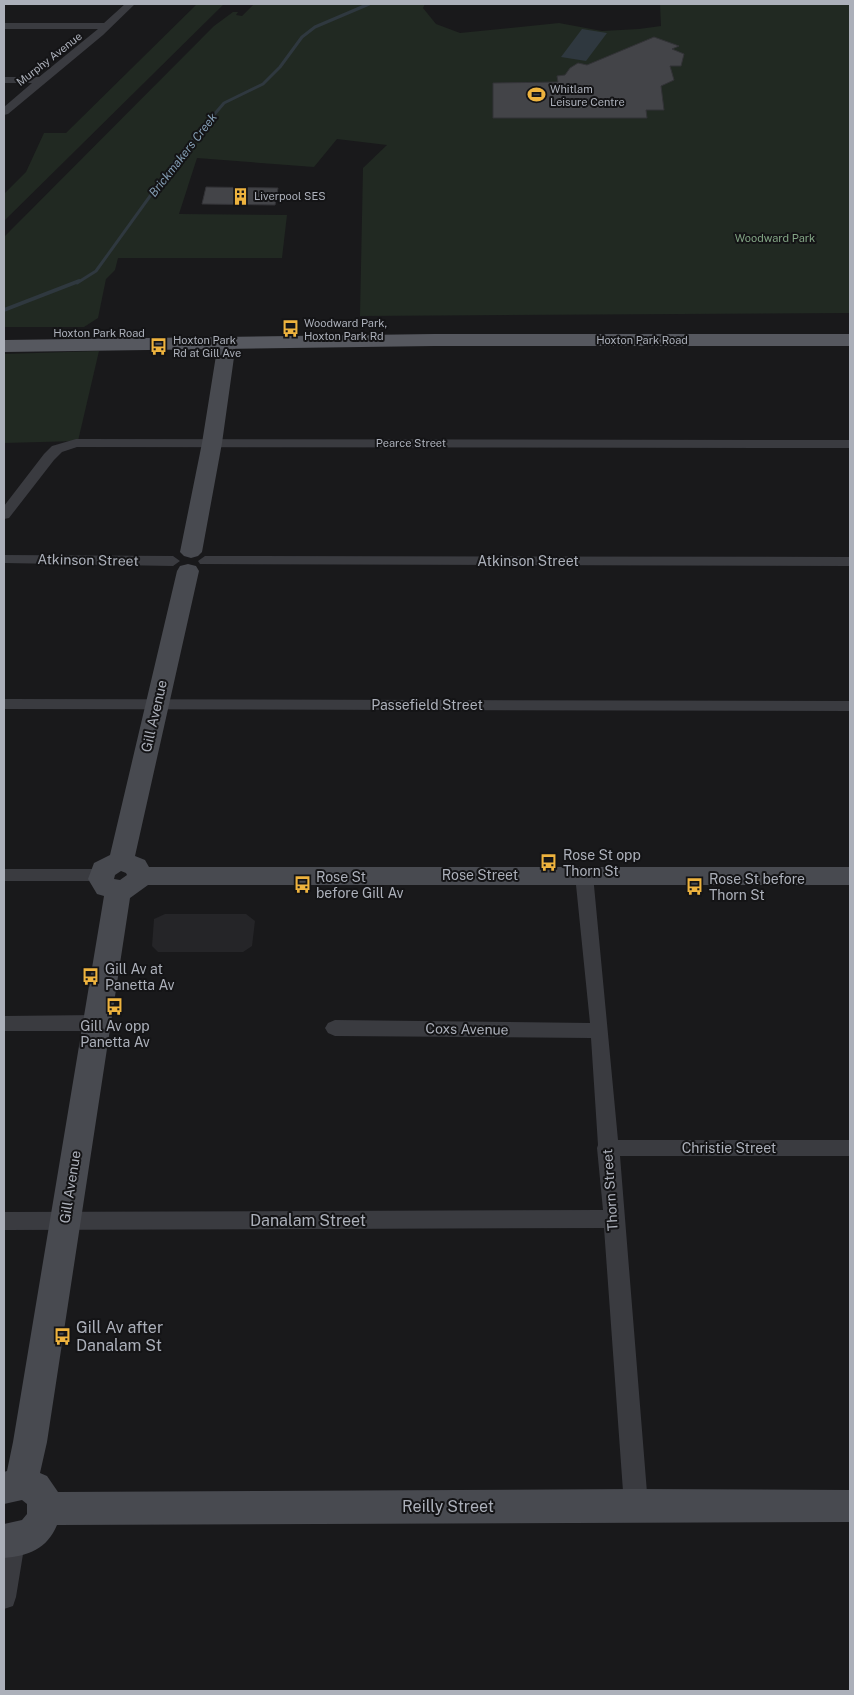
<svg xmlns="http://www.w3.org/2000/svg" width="854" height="1695" viewBox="0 0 854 1695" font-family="'Public Sans',sans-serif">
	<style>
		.built { fill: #252528 }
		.green { fill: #212922 }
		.water { fill: #2f383f }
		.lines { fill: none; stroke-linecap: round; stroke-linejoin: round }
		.stream-far1 { stroke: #2f383f; stroke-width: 3 }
		.stream { stroke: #2f383f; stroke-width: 4 }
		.building { fill: #434448; stroke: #333337 }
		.street { fill: #3a3b40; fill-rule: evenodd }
		.secondary { fill: #484a50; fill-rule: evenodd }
		.primary { fill: #56585f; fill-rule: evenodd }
		.labels { text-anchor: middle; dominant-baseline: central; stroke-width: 4; stroke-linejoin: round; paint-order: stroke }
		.far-street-label { font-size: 11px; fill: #acb0ba; stroke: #141416 }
		.far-poi-label { font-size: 11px; fill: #acb0ba; stroke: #141416; text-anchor: start }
		.far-park-label { font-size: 11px; fill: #83a585; stroke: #141416 }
		.far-water-label { font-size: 12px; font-style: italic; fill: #849eb4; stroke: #141416 }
		.street-label { font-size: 14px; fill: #acb0ba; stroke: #141416 }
		.poi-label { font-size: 14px; fill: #acb0ba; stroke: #141416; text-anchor: start }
		.near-street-label { font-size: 16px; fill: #acb0ba; stroke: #141416 }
		.near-poi-label { font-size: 16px; fill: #acb0ba; stroke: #141416; text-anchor: start }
	</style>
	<rect width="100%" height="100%" fill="#19191b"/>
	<path class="built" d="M165,914H246L255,921L252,946L243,952H158L152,946L154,919Z"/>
	<path class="green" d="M197,4H224L4,221V194L26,172L44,133H66Z
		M254,4H425L423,8L436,24L460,33L559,23L602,31L639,29L661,26L660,4H850V313L360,316L363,168L387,145L337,139L314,167L197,158L179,214L287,215L282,258H118L115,270L106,279L98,318L84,327H4V237L214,26L233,12H238L236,15L242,16Z
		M99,351L78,441L4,443V354Z"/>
	<path class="water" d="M582,29L607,33L586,61L561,57Z"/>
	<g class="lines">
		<path class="stream-far1" d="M77,283L96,271L179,156L224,103L263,84L280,67L302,37L315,27L369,4"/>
		<path class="stream" d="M4,310L79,281"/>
	</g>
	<path class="building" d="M654,37L679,46L672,49L684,54L681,66H670L674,80L661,86L664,110H646L647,118H493V83L558,82L557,76L565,75L570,68L578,63L587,65Z
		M206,187L278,188L275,205L202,204Z"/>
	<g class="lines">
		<path class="street" d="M125,4H135L103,35L8,114L4,115V107L32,83H4V77H39L98,29H4V23H104Z
			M76,439L850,440V448L77,447L62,452L54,460L9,518L4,519V506L44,454L52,446Z
			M4,555L173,556L180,561L173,566L4,563Z
			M205,556L850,557V566L200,564L198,561Z
			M4,699L850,701V711L4,709Z
			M4,869H101L107,870L110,875L107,880L101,881H4Z
			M584,869L590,870L593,875L618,1140H850V1156H620L648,1505L644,1513L636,1517L628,1513L624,1505L604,1228L4,1230V1212L603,1210L597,1148L598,1145L591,1038L335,1036L328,1033L325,1028L328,1023L335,1020L590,1023L575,875L578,870Z
			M97,1015L104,1018L107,1023L104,1028L97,1031H4V1016Z
			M13,1530L22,1534L25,1542L16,1597L13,1606L4,1609V1535Z"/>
		<path class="secondary" d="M227,338L233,339L236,343L222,443L202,552L198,556L191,558L184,556L180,552L202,443L218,343L221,339Z
			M188,564L196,566L199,571L135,856L145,860L149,867H850V885H148L130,898L47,1442L40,1473L47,1476L58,1492L636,1489L850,1490V1522L57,1525C47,1549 28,1556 4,1558V1524L22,1520L27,1514V1504L22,1500L4,1504V1472L7,1471L13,1442L104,896L97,894L88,879L94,863L110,855L177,571L180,566ZM121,871L126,873L127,875L120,880L114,879L115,875Z"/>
		<path class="primary" d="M434,334H850V346H434L4,352V340Z"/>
	</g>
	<defs>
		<symbol id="stadium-bare" viewBox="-9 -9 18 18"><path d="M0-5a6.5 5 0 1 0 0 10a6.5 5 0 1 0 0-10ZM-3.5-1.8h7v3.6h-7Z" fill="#eeb33e" stroke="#141416" stroke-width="2.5" paint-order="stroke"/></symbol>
		<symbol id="building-bare" viewBox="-9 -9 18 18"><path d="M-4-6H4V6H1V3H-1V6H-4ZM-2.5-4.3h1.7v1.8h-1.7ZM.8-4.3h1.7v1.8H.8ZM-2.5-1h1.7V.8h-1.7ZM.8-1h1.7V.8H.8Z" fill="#eeb33e" stroke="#141416" stroke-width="2.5" paint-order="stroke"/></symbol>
		<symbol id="bus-bare" viewBox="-9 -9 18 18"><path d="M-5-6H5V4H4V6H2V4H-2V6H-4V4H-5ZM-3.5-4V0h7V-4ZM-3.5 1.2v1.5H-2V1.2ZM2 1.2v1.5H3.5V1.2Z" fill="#eeb33e" stroke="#141416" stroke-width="2.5" paint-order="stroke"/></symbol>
	</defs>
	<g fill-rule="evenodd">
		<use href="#stadium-bare" x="524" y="82" width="25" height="25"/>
		<use href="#building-bare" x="228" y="184" width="25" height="25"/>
		<use href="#bus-bare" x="278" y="316" width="25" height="25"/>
		<use href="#bus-bare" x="146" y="334" width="25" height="25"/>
		<use href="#bus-bare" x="536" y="850" width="25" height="25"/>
		<use href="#bus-bare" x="290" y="872" width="25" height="25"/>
		<use href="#bus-bare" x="682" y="874" width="25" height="25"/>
		<use href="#bus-bare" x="78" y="964" width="25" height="25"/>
		<use href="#bus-bare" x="102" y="994" width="25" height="25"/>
		<use href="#bus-bare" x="50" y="1324" width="25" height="25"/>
	</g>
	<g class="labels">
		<g class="far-street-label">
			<text transform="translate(49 59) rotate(-38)">Murphy Avenue</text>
			<text x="99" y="333">Hoxton Park Road</text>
			<text x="642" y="340">Hoxton Park Road</text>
			<text x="411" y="443">Pearce Street</text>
		</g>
		<g class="far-poi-label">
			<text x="550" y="89">Whitlam<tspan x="550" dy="13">Leisure Centre</tspan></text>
			<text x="254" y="196">Liverpool SES</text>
			<text x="304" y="323">Woodward Park,<tspan x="304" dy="13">Hoxton Park Rd</tspan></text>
			<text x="173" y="340">Hoxton Park<tspan x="173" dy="13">Rd at Gill Ave</tspan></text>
		</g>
		<g class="far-park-label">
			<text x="775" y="238">Woodward Park</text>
		</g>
		<g class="far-water-label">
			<text transform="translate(183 155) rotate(-52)">Brickmakers Creek</text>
		</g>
		<g class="street-label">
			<text transform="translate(88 560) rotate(1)">Atkinson Street</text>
			<text x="528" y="561">Atkinson Street</text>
			<text x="427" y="705">Passefield Street</text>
			<text transform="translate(154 716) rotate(-77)">Gill Avenue</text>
			<text x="480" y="875">Rose Street</text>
			<text transform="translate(467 1029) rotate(1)">Coxs Avenue</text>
			<text x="729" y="1148">Christie Street</text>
			<text transform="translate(70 1187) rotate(-81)">Gill Avenue</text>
			<text transform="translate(610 1190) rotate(-94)">Thorn Street</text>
		</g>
		<g class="poi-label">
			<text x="563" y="855">Rose St opp<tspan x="563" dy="16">Thorn St</tspan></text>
			<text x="316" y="877">Rose St<tspan x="316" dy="16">before Gill Av</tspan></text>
			<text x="709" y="879">Rose St before<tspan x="709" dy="16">Thorn St</tspan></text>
			<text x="105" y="969">Gill Av at<tspan x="105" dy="16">Panetta Av</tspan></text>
			<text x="115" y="1026" text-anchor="middle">Gill Av opp<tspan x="115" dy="16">Panetta Av</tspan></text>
		</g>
		<g class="near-street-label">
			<text x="308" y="1220">Danalam Street</text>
			<text x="448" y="1506">Reilly Street</text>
		</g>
		<g class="near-poi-label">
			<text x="76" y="1327">Gill Av after<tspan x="76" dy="18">Danalam St</tspan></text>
		</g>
	</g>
	<rect width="854" height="1695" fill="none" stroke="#acb0ba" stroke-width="10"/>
</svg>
